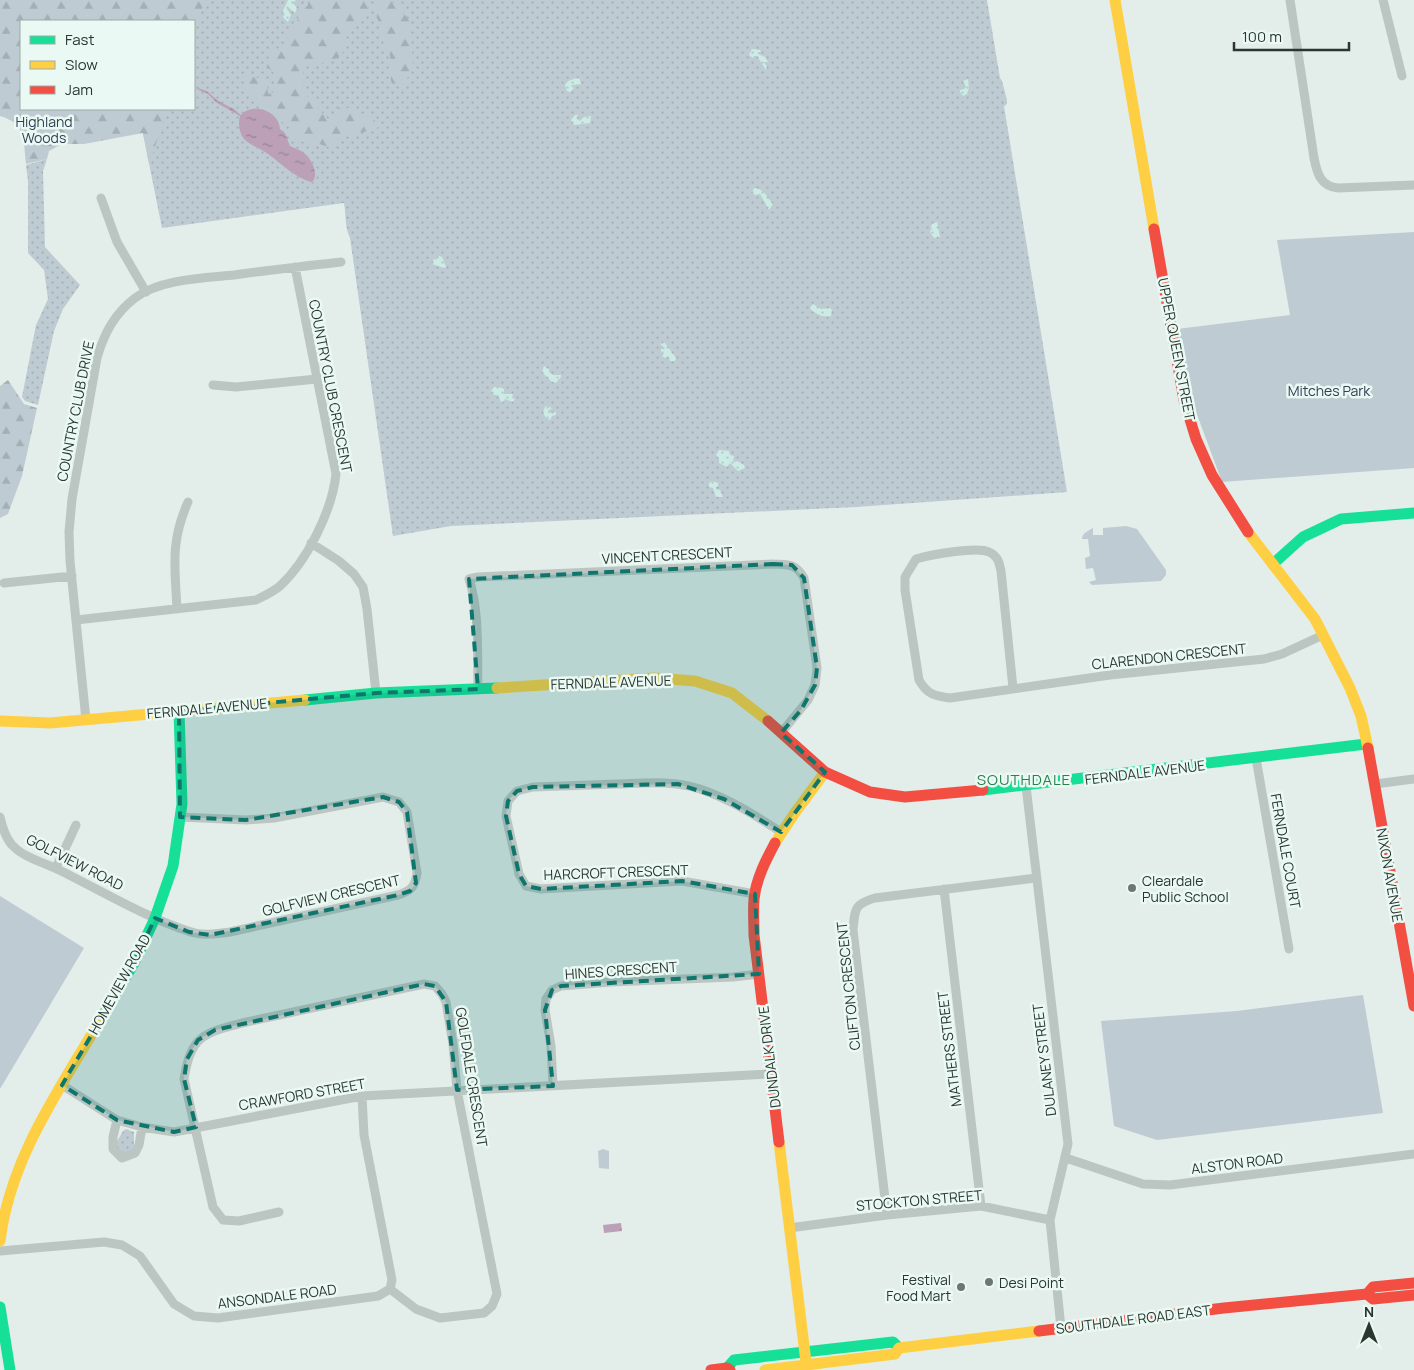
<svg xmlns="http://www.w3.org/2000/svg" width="1414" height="1370" viewBox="0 0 1414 1370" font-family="Manrope,sans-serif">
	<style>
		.grass { fill: url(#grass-dots) }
		.forest { fill: url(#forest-firs) }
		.sand { fill: url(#sand-dots) }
		.park { fill: #becbd2 }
		.water { fill: url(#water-ripples) }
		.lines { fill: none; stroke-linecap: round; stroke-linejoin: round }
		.street { stroke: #bbc6c2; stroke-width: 9 }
		.fast { stroke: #16e098; stroke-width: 11 }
		.slow { stroke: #ffcf43; stroke-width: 11 }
		.jam { stroke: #f24e42; stroke-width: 11 }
		.marked { fill: #0f766e; fill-opacity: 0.2; stroke: #0f766e; stroke-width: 4; stroke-dasharray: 10 6; stroke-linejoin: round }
		.poi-dot { fill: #6b7771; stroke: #ebf9f4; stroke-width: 2 }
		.labels { text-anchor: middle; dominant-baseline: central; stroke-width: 5; stroke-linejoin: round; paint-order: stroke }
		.park-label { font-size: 14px; fill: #2f4153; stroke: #ebf9f4 }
		.street-label { font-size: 14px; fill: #2a3730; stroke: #ebf9f4 }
		.poi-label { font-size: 14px; fill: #2a3730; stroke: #ebf9f4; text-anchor: start }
		.neighbourhood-label { font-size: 15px; letter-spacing: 1px; fill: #29804b; stroke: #ebf9f4 }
	</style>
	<defs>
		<pattern id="grass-dots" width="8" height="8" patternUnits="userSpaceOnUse" patternTransform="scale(1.25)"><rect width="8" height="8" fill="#becbd2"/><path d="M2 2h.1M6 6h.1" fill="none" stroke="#a3afb5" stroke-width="1.8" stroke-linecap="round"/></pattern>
		<pattern id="forest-firs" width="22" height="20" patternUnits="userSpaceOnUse" patternTransform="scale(1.25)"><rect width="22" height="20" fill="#becbd2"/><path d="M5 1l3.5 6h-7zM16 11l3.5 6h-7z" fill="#a3afb5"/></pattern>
		<pattern id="sand-dots" width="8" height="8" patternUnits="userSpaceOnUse" patternTransform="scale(1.25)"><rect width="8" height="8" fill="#cbebe4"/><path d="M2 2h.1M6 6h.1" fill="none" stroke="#aecac4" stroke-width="1.8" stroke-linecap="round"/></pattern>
		<pattern id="water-ripples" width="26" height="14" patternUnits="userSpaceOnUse" patternTransform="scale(1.25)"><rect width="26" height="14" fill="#bca0b8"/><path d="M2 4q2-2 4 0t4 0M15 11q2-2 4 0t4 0" fill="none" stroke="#998396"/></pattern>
	</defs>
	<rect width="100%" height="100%" fill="#e3edea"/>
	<path class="grass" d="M116,0H987L1000,78L1002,81L1007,100V104L1004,106L1067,492L856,507L451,526L393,536L350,238C345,228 346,215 344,203L162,228L138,109H194V21Z
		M47,159L43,171L45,247L80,285L63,309L54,331L38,405L25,401L22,397L36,325L48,299L44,270L28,253V181L26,165Z
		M126,1129L134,1132V1145L131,1152L122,1154L118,1151L116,1143L123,1131Z"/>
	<path class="forest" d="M0,0H205L194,32V21H21V109H168L149,164L143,133L84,144H62L49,151L47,159L26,164C23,140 27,124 0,116Z
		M308,0H367L369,7L346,38L342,55L330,62L303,66L304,96C317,99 314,100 320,110C322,113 326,117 329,120L335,118L337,109C347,103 368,116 377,122L379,126L376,129L338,138L332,148L316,143L315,146L291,138V128C282,122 260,108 257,98L242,90L246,75L267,80L268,94L274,92C279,78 278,76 267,67L270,49L285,48L287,36L296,28L299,14L308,5Z
		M373,0H389L399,6L410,22L413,63L406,82L397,86L391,81L390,55L386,53Z
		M8,380L24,404L37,408L22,476L8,514L0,518V386Z"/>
	<path class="sand" d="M288,0H296L293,3L297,8L295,13L289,8L287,9L291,15L288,22L283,17L285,14L282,13Z
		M752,49L760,50L761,52H758V54L765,57L768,62H764L767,67L766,70L757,56H754L753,58L749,55Z
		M577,78H579L581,84L572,85L571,86L574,88L570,92L567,91L565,85L568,81Z
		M968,79L969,88L967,94L963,96L960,92V90L964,89L966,87L963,81Z
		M575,115H578L577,119L580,121L584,117L591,116L590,123L574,125L571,120Z
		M754,188C765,189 766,197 773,204L769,210L760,194L755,195L752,193Z
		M937,222L940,237L934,238L930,232L931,229L933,230L931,227L932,224Z
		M439,256L442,257L446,267L444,268L432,264L434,259L437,260L436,258Z
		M813,304L821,309L830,308L832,310L831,316C824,318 814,314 810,308Z
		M664,342L676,358L675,361H670L669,357L665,358L662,356L664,354L661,353V349H664L665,348L660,344Z
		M544,366L549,369V372L553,375H561V377L556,383L552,382L542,372Z
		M494,387H499L504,389V394H513L512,398L515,399L513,402L505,399L502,403L501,402L498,395H494L491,391Z
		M546,406L552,408L548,411V413L556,412V415L552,416L550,420C544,418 541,411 546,406Z
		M719,450L729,451L730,455L734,456L733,461L736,462L737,461L744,465L745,468L738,471L730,463L727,467L719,463V459L716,455Z
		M712,481L718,483V487H716V489L720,490L723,497H716L713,488L709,487V483Z"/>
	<path class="park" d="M1414,232V468L1222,482L1192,401L1177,329L1290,315L1277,240Z
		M1126,526L1137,529L1166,570V575L1161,581L1092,585L1089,582L1096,580L1093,568L1086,569L1085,558L1090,556L1088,539H1082C1082,533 1088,531 1093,528V535H1103V528Z
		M0,896L84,948L0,1089Z
		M1363,995L1383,1113L1157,1140L1114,1126L1101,1021L1237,1011Z
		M603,1149L609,1151V1169L599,1168L598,1151Z"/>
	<path class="water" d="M197,88L207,91L218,101L232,108L241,115C253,102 279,111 280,129L285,133L290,146C294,148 298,149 301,151C310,156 318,170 314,180L311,182C294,177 282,164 268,154C260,148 251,146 244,139C239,133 238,123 240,116L217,103L208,94L197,89Z
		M621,1223L622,1231L604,1233L603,1225Z"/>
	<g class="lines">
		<path class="street" d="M1290,0L1314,158C1317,173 1320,186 1338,188L1414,185
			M1383,0L1402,76
			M101,198L117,242L146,292
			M213,385L236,387L317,379
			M311,543L339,561L354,574L363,587L367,609L376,693
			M4,583L72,576
			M177,609C175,568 170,542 188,502
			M76,620L256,600C264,596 273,592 280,586C307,561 332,511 336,474L295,267
			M1013,688L1001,571C999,562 998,556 989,552C977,546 930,555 916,559L905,577V590L919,680C927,694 934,696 950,698L1110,675L1264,659L1282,654L1323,635
			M478,689C477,654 480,612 469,579L478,577L773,564C789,565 795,563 804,578L817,668L815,685L808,700L781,733
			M86,720L70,561L69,532L72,499L97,358C104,334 114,314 135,298C160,279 204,278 234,275C270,270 305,266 341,262
			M1256,758L1289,949
			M1375,784L1414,779
			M1026,786L1068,1144L1050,1220L1061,1328
			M0,817C2,826 5,837 12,845C24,858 43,862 59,870C100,890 145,917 188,931C201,936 216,934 230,932L398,895C411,891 415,887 417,873L407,812L399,802L383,797L274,818L246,820L180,817
			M56,868L76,825
			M944,889L981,1206
			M755,894L682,881L541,889L526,886L519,874L506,816L508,801L517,791L533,787C561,786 589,785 617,784C645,783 673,780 700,789C730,799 756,816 781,832
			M62,1085L117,1120L142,1127L174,1132L362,1096L770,1074
			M553,1086L551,1046L545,1010L546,999L552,990L561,986L611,982L733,977L759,974
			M117,1120L113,1137V1149L122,1158L135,1153L139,1145L142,1127
			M1066,1158L1143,1184L1170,1185L1414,1154
			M279,1212L239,1221L223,1220L213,1207L184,1079C191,1036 203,1033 242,1023L424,984L435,986L442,994L446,1002L453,1044L457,1090L497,1294L492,1306L484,1313L440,1318L416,1309L390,1289
			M887,1215L853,930C855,909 854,904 875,898L1036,878
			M789,1228L887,1215L981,1206L1050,1220
			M0,1251L104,1242L122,1245L140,1256L174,1304L194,1316L218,1318L378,1296L390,1289L392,1280L364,1135L362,1096"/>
		<path class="fast" d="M1273,564L1303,537L1341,519L1414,513
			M305,700L376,693L497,688
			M983,790L1366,744
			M99,1022L134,963L155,918L173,866L182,804L179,711
			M0,1307L10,1370
			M727,1368L734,1360L893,1342L899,1348"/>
		<path class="slow" d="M1115,0L1154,229
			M1248,532L1315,619L1350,688L1361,716L1368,748
			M497,688L654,678L695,681L732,693L768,721
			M0,721L50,723L305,700
			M775,843L794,814L825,772
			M779,1142L807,1370
			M0,1241C10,1159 58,1092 99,1022
			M765,1370L895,1354L899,1348L1039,1331"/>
		<path class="jam" d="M1154,229L1184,400L1196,439L1212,475L1248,532
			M768,721L825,772L870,792L905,797L983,790
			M1368,748L1414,1006
			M775,843C766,860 756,879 754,899C753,911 754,923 754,935L779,1142
			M1367,1294L1373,1299L1414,1295
			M1039,1331L1224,1308L1367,1294L1373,1287L1414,1283
			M711,1370L727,1368L730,1370"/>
	</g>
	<path class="marked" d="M773,564L792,565L804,578L817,668L815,685L801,710L781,733L825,772L781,832L724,799L678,784L533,787L517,791L508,801L506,816L519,874L526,886L541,889L682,881L755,894L759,974L561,986L552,990L545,1010L553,1086L457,1090L446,1002L435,986L424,984L215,1030L198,1040L187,1059L184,1079L196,1127L174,1132L117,1120L62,1085L134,963L155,918L189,932L210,935L398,895L410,891L416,883L407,812L399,802L383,797L246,820L180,817L179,711L376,693L478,689L469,579Z"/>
	<g class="poi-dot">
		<circle cx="1132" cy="888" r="5"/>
		<circle cx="989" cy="1282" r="5"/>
		<circle cx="961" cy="1287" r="5"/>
	</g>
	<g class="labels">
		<g class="park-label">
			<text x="44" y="121">Highland<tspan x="44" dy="16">Woods</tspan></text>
			<text x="1329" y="390">Mitches Park</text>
		</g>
		<g class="street-label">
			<text transform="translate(1177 349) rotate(79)">UPPER QUEEN STREET</text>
			<text transform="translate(331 386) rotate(79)">COUNTRY CLUB CRESCENT</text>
			<text transform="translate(75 411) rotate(-79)">COUNTRY CLUB DRIVE</text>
			<text transform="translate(667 555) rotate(-3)">VINCENT CRESCENT</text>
			<text transform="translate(1169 656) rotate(-6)">CLARENDON CRESCENT</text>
			<text transform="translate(611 682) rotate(-2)">FERNDALE AVENUE</text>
			<text transform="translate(207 708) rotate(-5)">FERNDALE AVENUE</text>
			<text transform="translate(1145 772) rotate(-7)">FERNDALE AVENUE</text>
			<text transform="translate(1286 851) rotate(80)">FERNDALE COURT</text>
			<text transform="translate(75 862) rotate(27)">GOLFVIEW ROAD</text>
			<text transform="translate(616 872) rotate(-2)">HARCROFT CRESCENT</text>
			<text transform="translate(1390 875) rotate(80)">NIXON AVENUE</text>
			<text transform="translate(331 895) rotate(-13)">GOLFVIEW CRESCENT</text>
			<text transform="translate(621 970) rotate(-4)">HINES CRESCENT</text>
			<text transform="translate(119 984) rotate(-61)">HOMEVIEW ROAD</text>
			<text transform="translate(848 986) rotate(-96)">CLIFTON CRESCENT</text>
			<text transform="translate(949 1049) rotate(-97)">MATHERS STREET</text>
			<text transform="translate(769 1057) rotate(-97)">DUNDALK DRIVE</text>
			<text transform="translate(1044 1060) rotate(-97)">DULANEY STREET</text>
			<text transform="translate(472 1077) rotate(81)">GOLFDALE CRESCENT</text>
			<text transform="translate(302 1094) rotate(-10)">CRAWFORD STREET</text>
			<text transform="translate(1237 1163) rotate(-7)">ALSTON ROAD</text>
			<text transform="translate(919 1200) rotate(-5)">STOCKTON STREET</text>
			<text transform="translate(277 1296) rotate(-7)">ANSONDALE ROAD</text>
			<text transform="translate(1133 1319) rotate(-7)">SOUTHDALE ROAD EAST</text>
		</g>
		<g class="poi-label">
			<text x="1142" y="880">Cleardale<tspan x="1142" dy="16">Public School</tspan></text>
			<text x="951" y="1279" text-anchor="end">Festival<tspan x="951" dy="16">Food Mart</tspan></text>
			<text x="999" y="1282">Desi Point</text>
		</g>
		<g class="neighbourhood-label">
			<text x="1024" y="779">SOUTHDALE</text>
		</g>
	</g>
	<rect x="20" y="20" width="175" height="90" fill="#ebf9f4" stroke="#9eaba6"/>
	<rect x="30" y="36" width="25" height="8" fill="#16e098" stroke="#9eaba6"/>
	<text x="65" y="45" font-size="15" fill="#2a3730">Fast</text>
	<rect x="30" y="61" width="25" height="8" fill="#ffcf43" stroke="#9eaba6"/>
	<text x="65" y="70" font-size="15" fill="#2a3730">Slow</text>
	<rect x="30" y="86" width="25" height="8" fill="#f24e42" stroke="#9eaba6"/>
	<text x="65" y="95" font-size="15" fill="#2a3730">Jam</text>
	<g transform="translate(1369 1325)" stroke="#ebf9f4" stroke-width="4" paint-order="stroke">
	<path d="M0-4L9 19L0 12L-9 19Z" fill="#2a3730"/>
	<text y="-8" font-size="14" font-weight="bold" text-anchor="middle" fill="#2a3730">N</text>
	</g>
	<path d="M1234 42v8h115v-8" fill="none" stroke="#2a3730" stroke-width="2.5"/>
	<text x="1242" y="42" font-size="15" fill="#2a3730" stroke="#ebf9f4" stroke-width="4" paint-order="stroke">100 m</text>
</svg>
